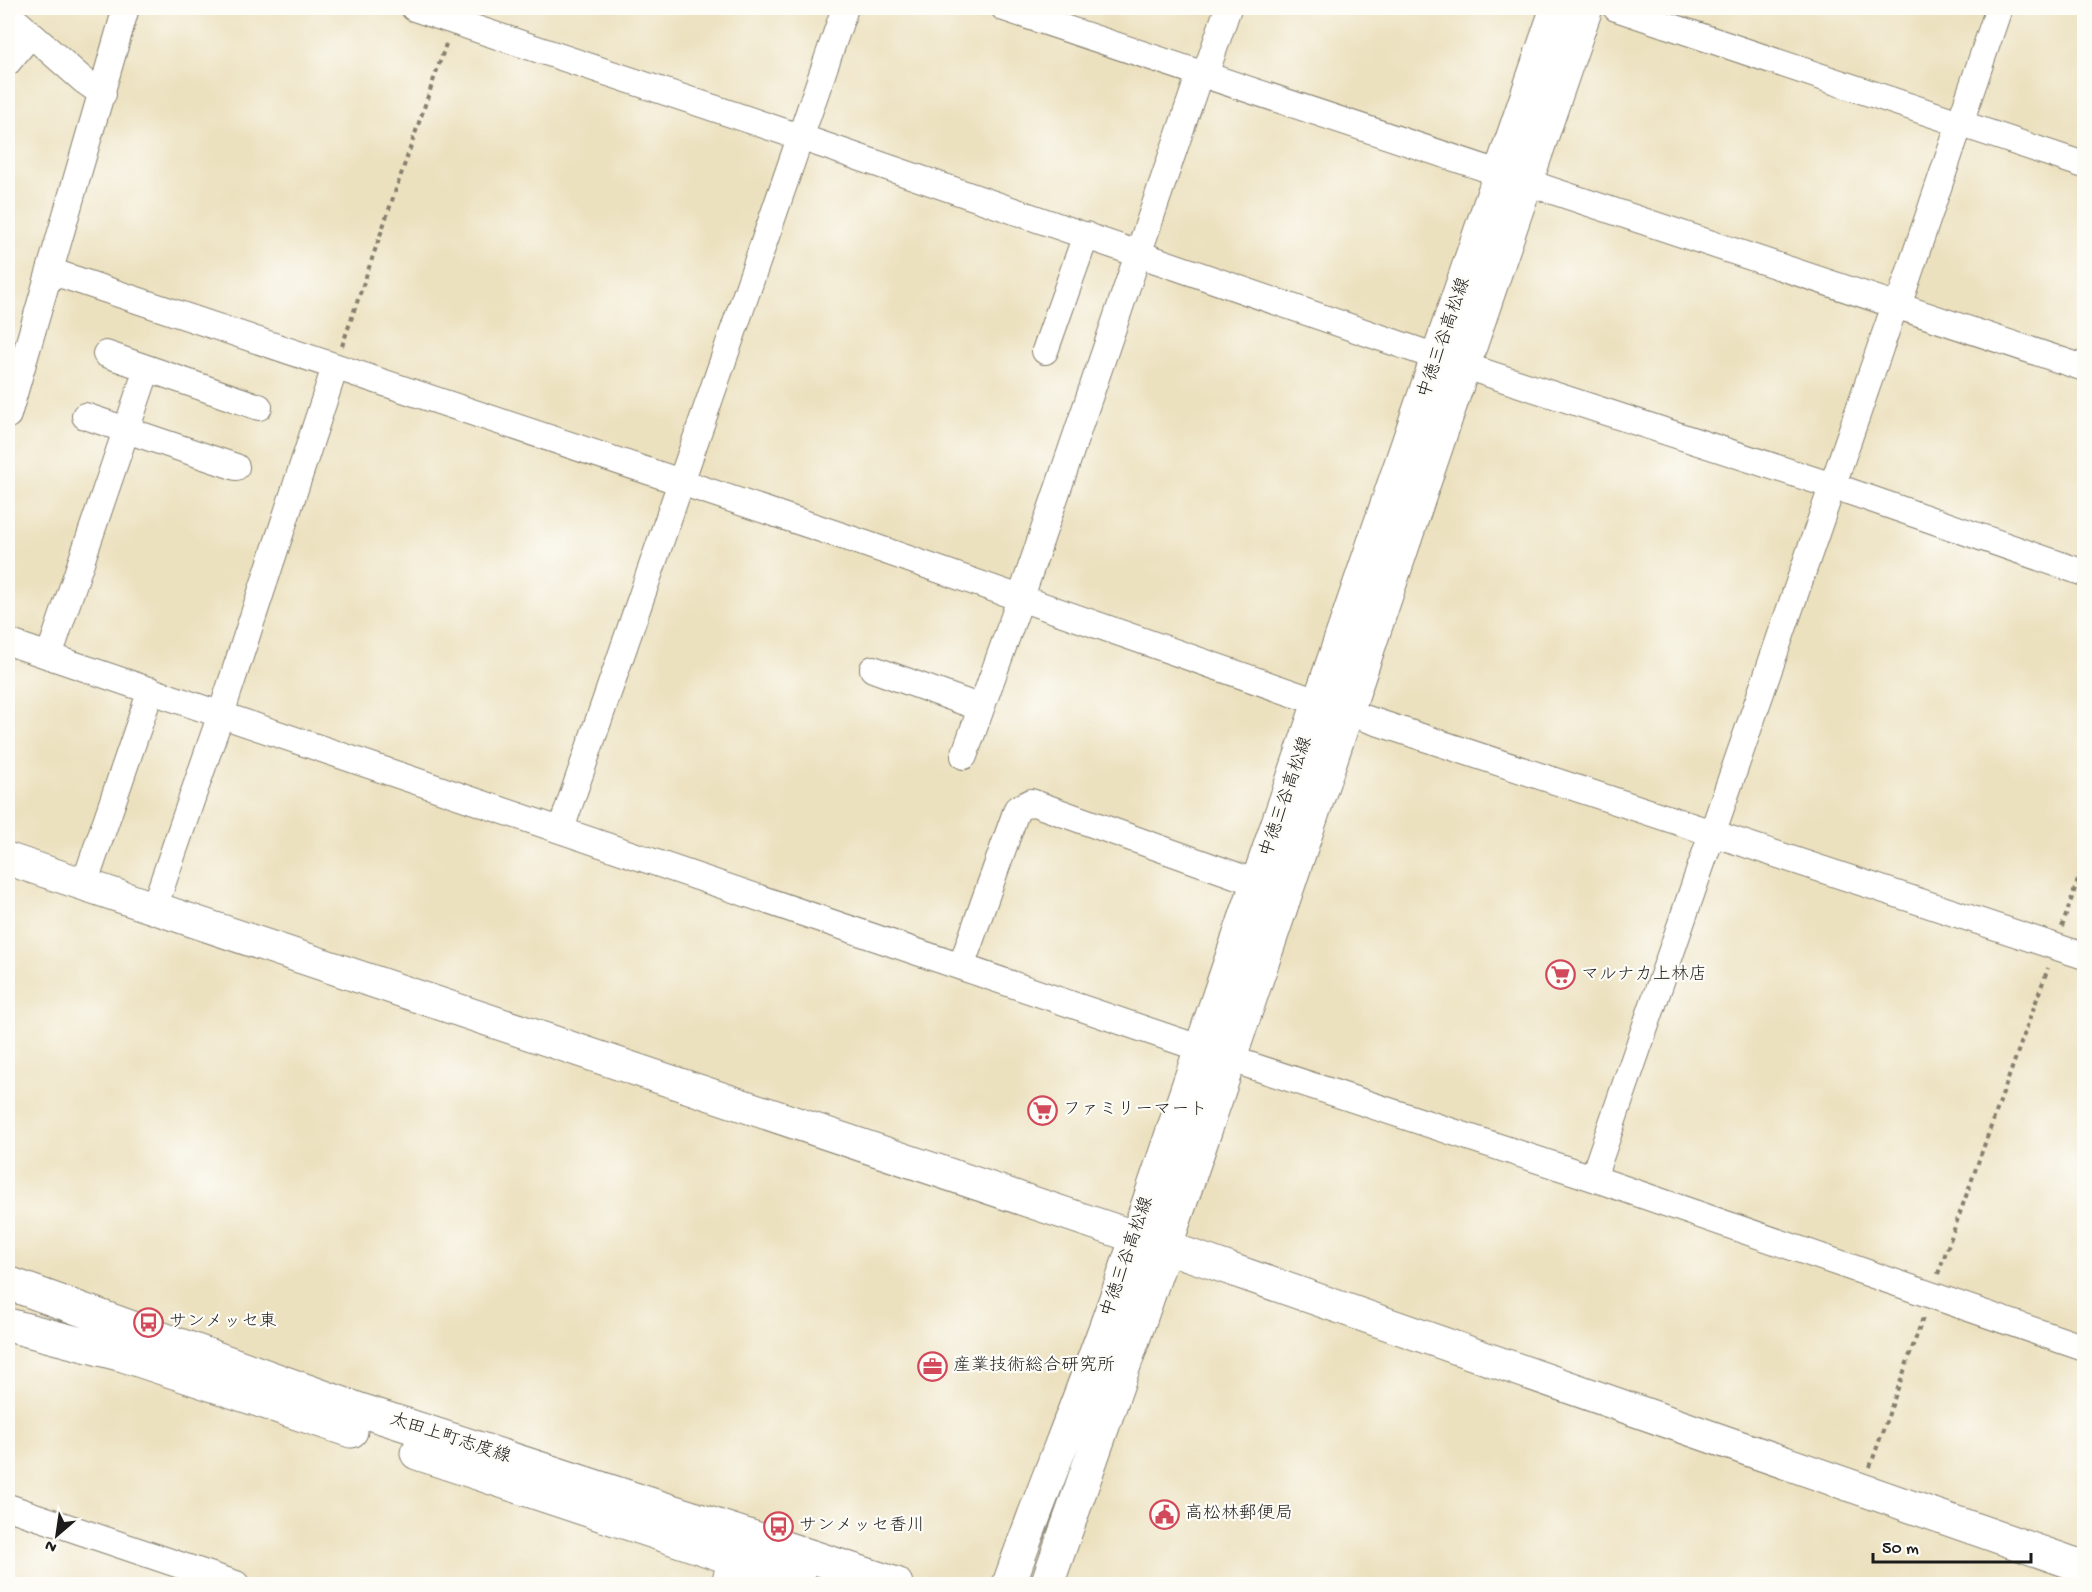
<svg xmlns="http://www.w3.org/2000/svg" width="2092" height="1592" viewBox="0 0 2092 1592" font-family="'Gochi Hand','Klee One',sans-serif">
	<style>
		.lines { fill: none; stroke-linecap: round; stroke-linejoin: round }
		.minor-casing { stroke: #847e6e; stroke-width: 28 }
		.tertiary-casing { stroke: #847e6e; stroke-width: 34 }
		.secondary-casing { stroke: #847e6e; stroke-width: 35 }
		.primary-casing { stroke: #847e6e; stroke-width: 35 }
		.path { stroke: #847e6e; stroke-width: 4; stroke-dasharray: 4.5 4.5; stroke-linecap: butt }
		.minor { stroke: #fff; stroke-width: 26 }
		.tertiary { stroke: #fff; stroke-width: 32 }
		.secondary { stroke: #fff; stroke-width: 33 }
		.primary { stroke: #fff; stroke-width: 33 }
		.labels { text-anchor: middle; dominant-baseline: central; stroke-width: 4.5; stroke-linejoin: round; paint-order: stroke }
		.street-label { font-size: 18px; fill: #1c1c1c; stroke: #fdfcf7 }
		.poi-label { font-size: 18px; fill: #1c1c1c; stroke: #fdfcf7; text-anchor: start }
	</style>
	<rect width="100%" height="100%" fill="#fdfcf7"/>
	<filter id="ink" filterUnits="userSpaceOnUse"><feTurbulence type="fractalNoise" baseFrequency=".0167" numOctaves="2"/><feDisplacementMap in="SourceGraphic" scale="12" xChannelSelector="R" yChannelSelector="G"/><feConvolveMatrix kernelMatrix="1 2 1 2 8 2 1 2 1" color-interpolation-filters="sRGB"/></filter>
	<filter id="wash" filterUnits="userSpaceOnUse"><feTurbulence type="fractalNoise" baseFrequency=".008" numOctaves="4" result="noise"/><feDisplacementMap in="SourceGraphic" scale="24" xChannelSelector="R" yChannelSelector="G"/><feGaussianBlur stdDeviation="1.35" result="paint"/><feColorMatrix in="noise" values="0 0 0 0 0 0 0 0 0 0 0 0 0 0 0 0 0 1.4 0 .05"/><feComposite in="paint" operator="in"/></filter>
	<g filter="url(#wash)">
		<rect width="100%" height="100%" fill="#ece1bf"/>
	</g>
	<g filter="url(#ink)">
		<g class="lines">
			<defs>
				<path id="minor" d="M414,8L800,137L1422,352L1848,491L2084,573
					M1004,8L2084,368
					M1616,8L2084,165
					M8,14L83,80L103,94
					M8,62L31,34
					M1205,75L1228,8
					M50,271L860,542L1346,712L2084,956
					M1898,306L1999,8
					M1045,351L1086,235
					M106,354L259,407
					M8,415L126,8
					M85,416L236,467
					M8,642L1249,1065L1593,1178L2084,1348
					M49,656L147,369
					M873,669L981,708
					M964,756L1021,597L1200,73
					M561,829L845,8
					M84,885L151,690
					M154,908L221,714L335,367
					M961,967L1017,809L1031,802L1257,883
					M1593,1178L1895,305
					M8,1507L236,1584
					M724,1584L732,1558"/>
				<path id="tertiary" d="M8,859L1207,1261L2084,1567"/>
				<path id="secondary" d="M8,1283L360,1410L896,1584
					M8,1325L123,1355L351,1431
					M417,1453L732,1558L801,1584"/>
				<path id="primary" d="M1009,1584C1045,1482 1088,1381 1123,1278C1266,854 1413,431 1557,8
					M1047,1584C1234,1061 1404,532 1586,8"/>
			</defs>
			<use href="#minor" class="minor-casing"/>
			<use href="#tertiary" class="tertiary-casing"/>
			<use href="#secondary" class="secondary-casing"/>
			<use href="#primary" class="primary-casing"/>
			<path class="path" d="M342,346L447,41
				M2062,927L2084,862
				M1938,1274L2048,968
				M1870,1467L1924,1315"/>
			<use href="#minor" class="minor"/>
			<use href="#tertiary" class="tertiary"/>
			<use href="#secondary" class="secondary"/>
			<use href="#primary" class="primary"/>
		</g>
	</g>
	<defs>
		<symbol id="supermarket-ring" viewBox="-11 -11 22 22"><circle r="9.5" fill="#fdfcf7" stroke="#d1495b" stroke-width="1.5"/><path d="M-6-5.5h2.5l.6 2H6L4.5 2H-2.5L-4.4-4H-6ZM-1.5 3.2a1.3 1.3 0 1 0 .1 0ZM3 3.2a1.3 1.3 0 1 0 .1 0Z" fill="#d1495b"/></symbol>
		<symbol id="bus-ring" viewBox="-11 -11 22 22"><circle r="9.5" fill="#fdfcf7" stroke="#d1495b" stroke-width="1.5"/><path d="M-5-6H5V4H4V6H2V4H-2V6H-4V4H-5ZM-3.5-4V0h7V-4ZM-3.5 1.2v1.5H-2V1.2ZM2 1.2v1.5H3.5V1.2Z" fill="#d1495b"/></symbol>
		<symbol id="office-ring" viewBox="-11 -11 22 22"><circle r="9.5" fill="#fdfcf7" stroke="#d1495b" stroke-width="1.5"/><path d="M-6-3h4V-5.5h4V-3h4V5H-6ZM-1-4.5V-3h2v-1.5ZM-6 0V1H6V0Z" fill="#d1495b"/></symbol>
		<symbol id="civic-ring" viewBox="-11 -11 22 22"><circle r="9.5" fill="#fdfcf7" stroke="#d1495b" stroke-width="1.5"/><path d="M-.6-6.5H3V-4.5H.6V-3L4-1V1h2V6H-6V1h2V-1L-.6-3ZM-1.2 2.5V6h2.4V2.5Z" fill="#d1495b"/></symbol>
	</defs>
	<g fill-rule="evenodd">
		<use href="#supermarket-ring" x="1544" y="958" width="33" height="33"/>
		<use href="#supermarket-ring" x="1026" y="1094" width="33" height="33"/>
		<use href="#bus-ring" x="132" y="1306" width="33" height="33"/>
		<use href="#office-ring" x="916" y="1350" width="33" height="33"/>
		<use href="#civic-ring" x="1148" y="1498" width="33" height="33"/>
		<use href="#bus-ring" x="762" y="1510" width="33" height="33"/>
	</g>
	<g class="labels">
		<g class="street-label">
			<text transform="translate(1445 338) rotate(-71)">中徳三谷高松線</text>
			<text transform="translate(1287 797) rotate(-71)">中徳三谷高松線</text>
			<text transform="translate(1128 1257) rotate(-71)">中徳三谷高松線</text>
			<text transform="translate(450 1439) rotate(18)">太田上町志度線</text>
		</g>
		<g class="poi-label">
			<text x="1581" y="975">マルナカ上林店</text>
			<text x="1063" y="1110">ファミリーマート</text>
			<text x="169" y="1322">サンメッセ東</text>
			<text x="953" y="1366">産業技術総合研究所</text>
			<text x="1185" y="1514">高松林郵便局</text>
			<text x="799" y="1526">サンメッセ香川</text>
		</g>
	</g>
	<rect width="2092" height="1592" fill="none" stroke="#fdfcf7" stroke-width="30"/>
	<g transform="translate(57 1535) rotate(209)" stroke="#fdfcf7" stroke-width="4.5" paint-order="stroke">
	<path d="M0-4.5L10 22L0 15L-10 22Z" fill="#1c1c1c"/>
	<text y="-9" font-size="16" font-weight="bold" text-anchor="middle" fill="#1c1c1c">N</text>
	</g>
	<path d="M1873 1553v9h158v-9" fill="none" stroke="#1c1c1c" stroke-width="3"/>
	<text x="1882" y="1553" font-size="18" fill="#1c1c1c" stroke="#fdfcf7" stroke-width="4.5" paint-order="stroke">50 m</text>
</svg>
